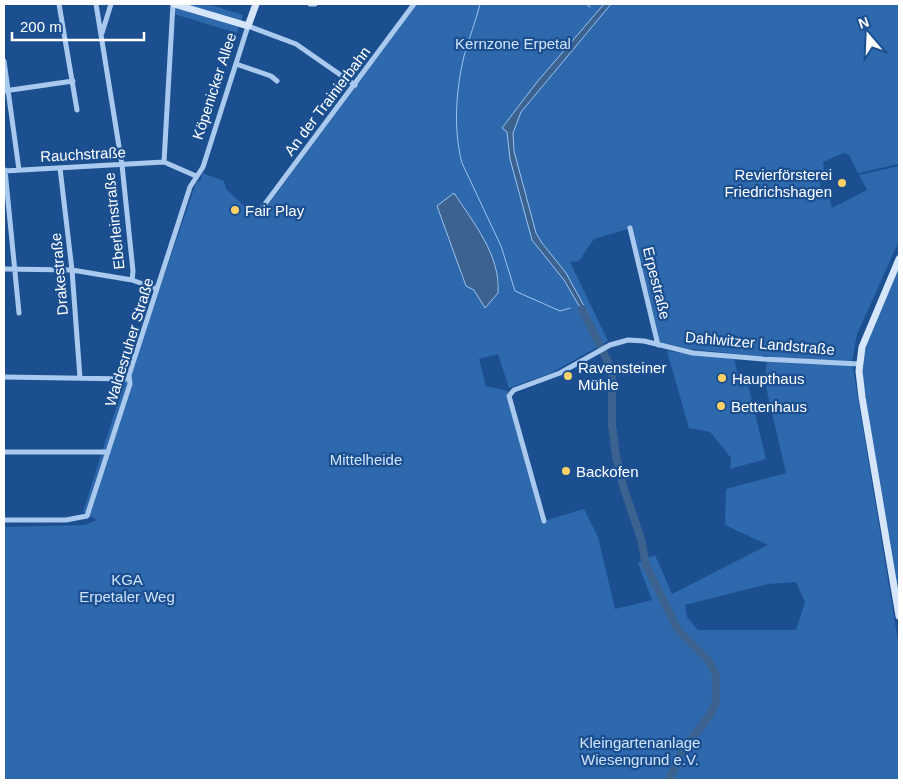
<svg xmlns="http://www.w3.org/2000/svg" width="903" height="784" viewBox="0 0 903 784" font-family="Arial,sans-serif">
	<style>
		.green { fill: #2e69ad; fill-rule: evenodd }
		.water { fill: #3c6290; stroke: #9cc4f0 }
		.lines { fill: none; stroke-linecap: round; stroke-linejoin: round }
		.stream { stroke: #9cc4f0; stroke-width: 1 }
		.river { stroke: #3c6290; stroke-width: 8 }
		.street { stroke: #a9c9ee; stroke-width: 5 }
		.secondary { stroke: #d6e6fa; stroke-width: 7 }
		.poi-dot { fill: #ffd166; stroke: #1b4f8f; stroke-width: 2 }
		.labels { text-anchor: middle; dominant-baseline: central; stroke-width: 4.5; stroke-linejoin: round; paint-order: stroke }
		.park-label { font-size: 15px; fill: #cfe3fa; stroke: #1b4f8f }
		.street-label { font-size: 15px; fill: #fff; stroke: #1b4f8f }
		.poi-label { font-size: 15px; fill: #fff; stroke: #1b4f8f; text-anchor: start }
	</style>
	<rect width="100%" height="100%" fill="#1b4f8f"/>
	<path class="green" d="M185,4H208L243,15L241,22Z
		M416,4H899V164L858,173L849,155L843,153L823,162L825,177L819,178L821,188L829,195L832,208L867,190L859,175L899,166V241L857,334L852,362L899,647V780H4V527L85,525L97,520L83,512L128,371L140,346L196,183L201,180L202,173L224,181L226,189L258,219ZM631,228L659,342L690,349L767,357L765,383L786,473L726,489L725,525L768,545L672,594L655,555L638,563L652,600L615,609L598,537L584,509L541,522L508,391L486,386L479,359L498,354L509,388L551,373L608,341L570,262L579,261L594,239ZM490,254L499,281L498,293L484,307L474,289L466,286L461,275L457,256ZM796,582L805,602L796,630H698L687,617L685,605L768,584Z
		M175,6L239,26L237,33L174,14Z
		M899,265V606L861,370L866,344Z
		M667,351L734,359L741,387L748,385L766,459L730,469L731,458L710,432L689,428Z"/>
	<path class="water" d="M604,4H611L521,112L513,133L514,151L536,233L542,243L566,273L589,315L585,316L564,280L532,240L510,159L507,132L502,128L537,82Z
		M454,193C473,222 501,256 498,293L485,308L474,290L466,286L437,206Z"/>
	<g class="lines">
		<path class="stream" d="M480,4C476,21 469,38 464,56C456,90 453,129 462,163L501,246L515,291L560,311L570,308
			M586,4L590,7"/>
		<path class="river" d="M582,309L612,370V425L616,456L624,489L641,539L646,565L678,630L709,661L716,675V703L709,716L682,752L669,780"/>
		<path class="street" d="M59,4L77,110
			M96,4L122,165L133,271L132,280
			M310,4H315
			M102,33L111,4
			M4,61L19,170
			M236,64L271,76L277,81
			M4,91L73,81
			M164,162L173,4
			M60,168L72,270L80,378
			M5,170L19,313
			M4,171L164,162L196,176
			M259,212L414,4
			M630,228L658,345
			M4,269L72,270L132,280L157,289
			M4,377L129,379
			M4,452H108
			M4,520H66L87,516L130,384L129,375L190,187L203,167L248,26L296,44L355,85
			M544,521L509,396L514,390L560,373L610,345L628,340L644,341L693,353L763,359L859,364"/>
		<path class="secondary" d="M174,4L248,26L256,4
			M899,259L862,347L859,371L862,397L899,616"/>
	</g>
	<g class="poi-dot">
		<circle cx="842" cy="183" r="5"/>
		<circle cx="235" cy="210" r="5"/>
		<circle cx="568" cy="376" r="5"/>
		<circle cx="722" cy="378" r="5"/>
		<circle cx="721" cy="406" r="5"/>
		<circle cx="566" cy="471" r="5"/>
	</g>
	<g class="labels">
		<g class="park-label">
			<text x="513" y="43">Kernzone Erpetal</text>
			<text x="366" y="459">Mittelheide</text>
			<text x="127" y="579">KGA<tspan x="127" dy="17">Erpetaler Weg</tspan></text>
			<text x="640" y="742">Kleingartenanlage<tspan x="640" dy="17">Wiesengrund e.V.</tspan></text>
		</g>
		<g class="street-label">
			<text transform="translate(214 86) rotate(-72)">Köpenicker Allee</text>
			<text transform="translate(327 101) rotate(-53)">An der Trainierbahn</text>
			<text transform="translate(83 154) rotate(-3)">Rauchstraße</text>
			<text transform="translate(114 221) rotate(-96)">Eberleinstraße</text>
			<text transform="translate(59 274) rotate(-95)">Drakestraße</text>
			<text transform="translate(657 283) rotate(76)">Erpestraße</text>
			<text transform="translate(129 342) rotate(-73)">Waldesruher Straße</text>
			<text transform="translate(760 343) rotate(5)">Dahlwitzer Landstraße</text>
		</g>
		<g class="poi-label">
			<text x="832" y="174" text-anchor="end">Revierförsterei<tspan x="832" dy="17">Friedrichshagen</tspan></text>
			<text x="245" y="210">Fair Play</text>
			<text x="578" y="367">Ravensteiner<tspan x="578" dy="17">Mühle</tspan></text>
			<text x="732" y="378">Haupthaus</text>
			<text x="731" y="406">Bettenhaus</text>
			<text x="576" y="471">Backofen</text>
		</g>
	</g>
	<rect width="903" height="784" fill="none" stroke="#ffffff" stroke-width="10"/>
	<g transform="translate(868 35) rotate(341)" stroke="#1b4f8f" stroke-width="4" paint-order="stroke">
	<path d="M0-4L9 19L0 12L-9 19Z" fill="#ffffff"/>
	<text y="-8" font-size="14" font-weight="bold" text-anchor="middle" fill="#ffffff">N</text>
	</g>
	<path d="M12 32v8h132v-8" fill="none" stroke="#ffffff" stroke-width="2.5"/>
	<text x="20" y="32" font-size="15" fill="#ffffff" stroke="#1b4f8f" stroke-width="4" paint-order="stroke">200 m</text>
</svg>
